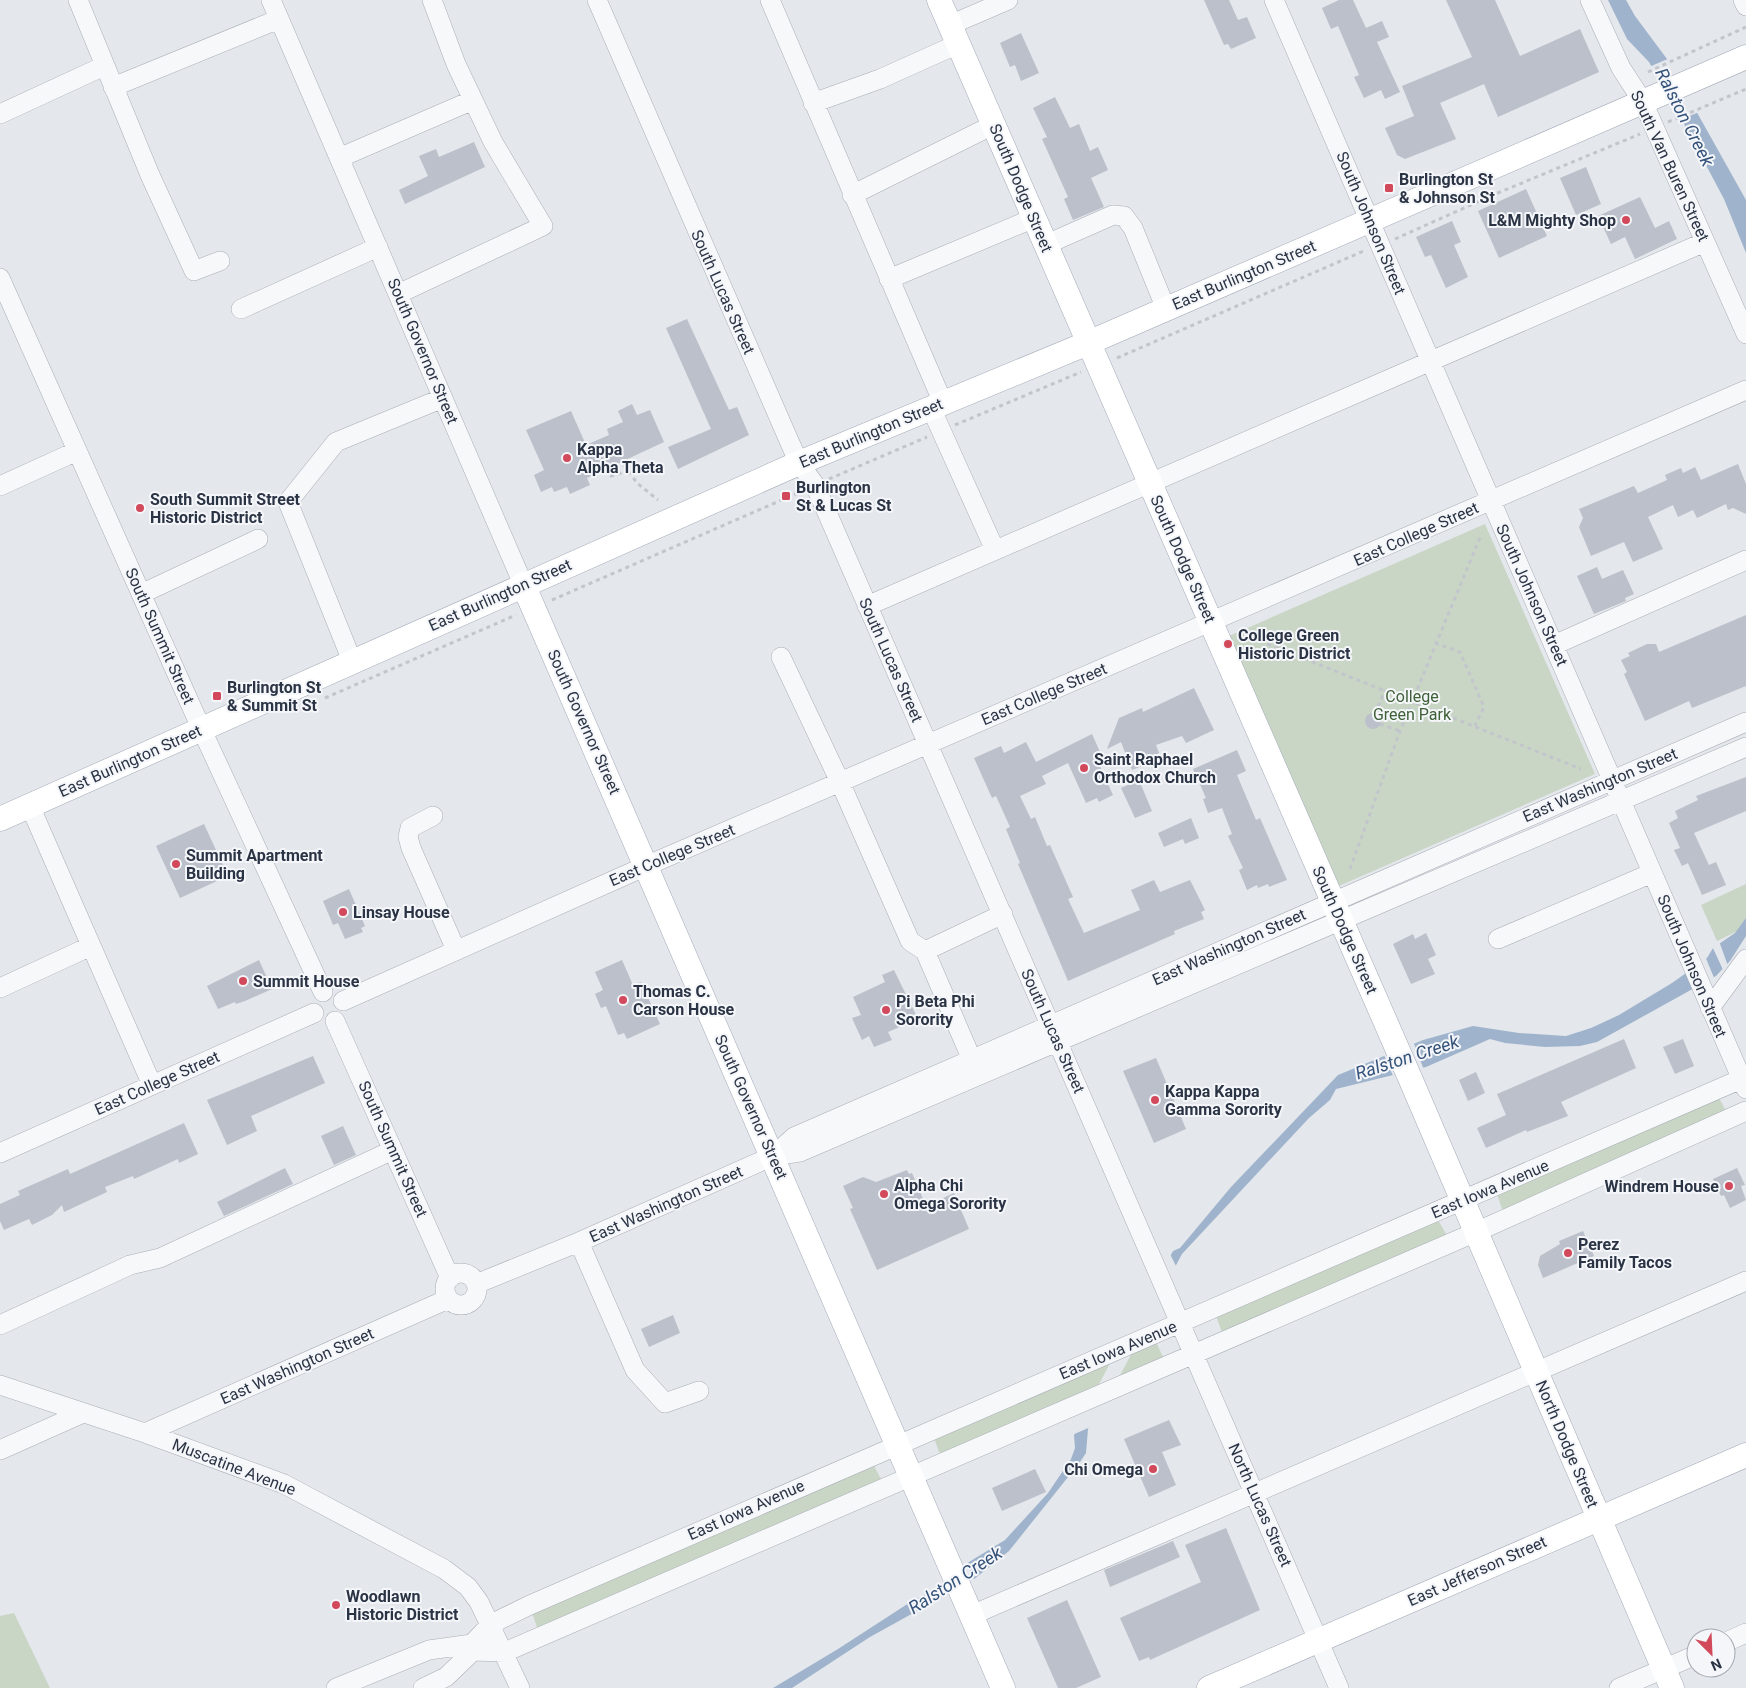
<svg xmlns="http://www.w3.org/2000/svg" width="1746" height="1688" viewBox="0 0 1746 1688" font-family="Roboto,sans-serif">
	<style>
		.green { fill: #c9d6c5 }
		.water { fill: #9fb4cc }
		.pier { fill: #e4e7ec }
		.building { fill: #bbc0ca }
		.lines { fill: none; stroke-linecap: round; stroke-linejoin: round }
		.minor-casing { stroke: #a9aeb7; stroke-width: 20 }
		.major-casing { stroke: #a3abb8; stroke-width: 25 }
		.path { stroke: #c2c5cb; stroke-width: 3; stroke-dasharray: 4 4; stroke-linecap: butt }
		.minor { stroke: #f7f8fa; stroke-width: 19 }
		.major { stroke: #fff; stroke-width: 24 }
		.poi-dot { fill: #d1495b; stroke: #f4f6f9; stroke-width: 2 }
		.labels { text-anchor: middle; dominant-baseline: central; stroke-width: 4; stroke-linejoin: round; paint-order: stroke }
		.street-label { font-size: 16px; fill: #2b3445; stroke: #f4f6f9 }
		.poi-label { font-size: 16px; font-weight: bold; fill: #2b3445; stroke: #f4f6f9; text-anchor: start }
		.park-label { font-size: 16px; fill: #3f6138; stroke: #f4f6f9 }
		.water-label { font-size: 18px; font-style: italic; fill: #34527a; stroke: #f4f6f9 }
	</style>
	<rect width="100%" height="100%" fill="#e4e7ec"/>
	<path class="green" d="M1485,524L1595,774L1339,886L1229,636Z
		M1746,884V927L1717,941L1701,905Z
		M1719,1098L1727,1113L1508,1211L1502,1209L1497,1194Z
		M1438,1220L1446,1234L1444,1238L1223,1331L1221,1330L1216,1316Z
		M1156,1342L1163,1357L1162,1360L941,1453L939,1452L934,1438Z
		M873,1464L881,1479L879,1482L540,1628L537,1627L532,1613Z
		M14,1613L50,1688H0V1616Z"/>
	<path class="water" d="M1608,0H1626L1635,16L1667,59L1746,200V253L1724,199L1682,120L1649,62L1627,39Z
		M1746,918V936L1730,961L1716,976L1597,1042L1580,1046L1545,1047L1505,1043L1490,1039L1426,1067L1336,1089L1330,1100L1309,1118L1182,1254L1088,1429L1086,1453L1080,1462L1009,1551L973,1580L870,1637L792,1688H773L838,1649L912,1601L936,1589L969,1562L1005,1540L1048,1493L1071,1459L1075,1448L1074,1435L1173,1251L1180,1248L1231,1187L1338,1075L1423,1040L1473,1026L1519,1033L1566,1036L1591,1028L1619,1015L1672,983L1707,958L1713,948L1735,933Z"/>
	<path class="pier" d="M1670,58L1699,112L1680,120L1649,67Z
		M1719,941L1728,966L1724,972L1712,946Z
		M1705,956L1715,980L1709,984L1686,970Z
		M1413,1041L1424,1070L1394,1078L1383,1053Z
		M1169,1252L1177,1268L1093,1426L1072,1435Z
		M966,1561L975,1582L951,1596L944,1580Z"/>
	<path class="building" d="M1204,0H1229L1238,20L1247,17L1256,38L1231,49L1228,44L1224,45Z
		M1339,0H1353L1366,28L1382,21L1389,37L1377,42L1400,92L1385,99L1381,90L1364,98L1354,77L1359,75L1338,26L1331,29L1322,8Z
		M1446,0H1495L1520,56L1580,29L1599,72L1498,117L1484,84L1440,103L1456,139L1405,159L1397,155L1385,128L1414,116L1402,86L1472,57Z
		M1021,33L1039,73L1021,81L1015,65L1010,67L1000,43Z
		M1055,97L1070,128L1079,124L1090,151L1098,147L1108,170L1091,178L1104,207L1073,220L1064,199L1068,197L1042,139L1047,137L1033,108Z
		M474,142L485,167L405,204L399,190L428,176L419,156L436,149L439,157Z
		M1586,167L1601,204L1576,215L1560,178Z
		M1526,189L1547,236L1499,258L1478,211Z
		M1640,197L1655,228L1669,221L1677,239L1635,259L1625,237L1611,244L1598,216Z
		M1452,221L1461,242L1454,245L1468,277L1446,288L1431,255L1425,257L1416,237Z
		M687,319L729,410L737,407L749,435L678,469L668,447L711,429L666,328Z
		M632,404L637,415L650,410L664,442L587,478L590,485L570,494L567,487L554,492L552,487L541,492L534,475L544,470L526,430L571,411L586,445L609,435L607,429L623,422L618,411Z
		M1738,464L1746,484V514L1733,508L1728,510L1726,504L1697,518L1693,510L1678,517L1673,505L1648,517L1663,549L1633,562L1624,542L1591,556L1579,527L1583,518L1579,509L1634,486L1638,493L1667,480L1665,475L1681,468L1683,473L1695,467L1701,480Z
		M1597,567L1602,579L1623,570L1634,594L1625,598L1626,601L1594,614L1577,576Z
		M1746,615V686L1692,708L1689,701L1645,721L1624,674L1627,672L1621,660L1630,656L1628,653L1647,644H1656L1659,652Z
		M1194,688L1214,730L1186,743L1182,736L1156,745L1159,753L1153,756L1155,761L1132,770L1121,742L1107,749L1119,718L1142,708L1143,712Z
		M1365 721a8 8 0 1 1 16 0a8 8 0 1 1-16 0Z
		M1092,734L1100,752L1095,755L1113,795L1099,802L1097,798L1086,803L1068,763L1042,776L1046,784L1020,796L1031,819L1035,817L1047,846L1050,845L1073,897L1068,899L1084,933L1140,910L1131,890L1154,880L1160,892L1190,880L1205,910L1201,912L1204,919L1174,931L1175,934L1068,981L1018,864L1020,863L1006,829L1010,827L996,796L992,798L974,758L1001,746L1004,753L1026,742L1036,762Z
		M1237,750L1246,771L1237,775L1256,820L1260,818L1287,880L1269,887L1268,884L1258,888L1257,885L1247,890L1239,870L1243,868L1228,836L1232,834L1222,808L1208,813L1203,799L1206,798L1193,769Z
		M1746,777V811L1694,833L1709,865L1716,862L1726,885L1702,895L1688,863L1682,866L1674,850L1680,848L1669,823L1678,818L1675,811L1698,800L1696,796Z
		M1139,780L1152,811L1135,818L1121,788Z
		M1191,818L1199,838L1185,844L1183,839L1164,847L1158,833Z
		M204,824L228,876L180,898L156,846Z
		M349,889L365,926L361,928L363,932L345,939L338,923L333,925L323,901Z
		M1426,933L1436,955L1428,959L1435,974L1411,984L1393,944L1413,934L1415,939Z
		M259,960L272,989L245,1001L236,1004L235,1002L218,1009L207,986Z
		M622,960L633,985L641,982L660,1024L627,1039L624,1033L618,1035L606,1006L601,1008L595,994L603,990L595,972Z
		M894,970L918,1019L888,1032L892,1040L874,1047L869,1036L862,1040L852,1018L861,1015L853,997L885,982L882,975Z
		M1624,1039L1636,1068L1561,1102L1568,1116L1527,1132L1526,1130L1486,1148L1477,1128L1506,1115L1497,1094Z
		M1683,1039L1694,1066L1675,1074L1663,1047Z
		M313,1056L325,1083L251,1116L257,1131L227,1145L207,1100Z
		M1156,1058L1186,1129L1154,1143L1123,1071Z
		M1476,1072L1485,1093L1468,1101L1459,1080Z
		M184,1123L198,1154L179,1163L178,1159L134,1179L133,1176L105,1187L107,1192L64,1212L62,1205L52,1215L32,1225L29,1219L4,1230L0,1221V1204L20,1195L18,1191L68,1169L70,1174Z
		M343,1126L356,1155L334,1165L321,1136Z
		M285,1168L293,1184L224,1216L217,1202Z
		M1737,1168L1745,1185L1741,1186L1746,1200L1730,1208L1724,1195L1721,1196L1713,1179Z
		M907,1170L909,1174L912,1173L926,1206L954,1193L969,1229L877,1270L850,1209L853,1208L843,1186L863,1177L876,1182Z
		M1583,1231L1594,1256L1543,1278L1538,1265L1540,1256L1560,1244L1559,1241Z
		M673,1315L680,1333L649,1347L641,1329Z
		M1169,1420L1181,1445L1162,1452L1176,1485L1149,1497L1124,1439Z
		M1035,1469L1046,1492L1002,1511L992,1488Z
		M1226,1528L1260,1610L1150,1660L1149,1657L1139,1661L1120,1618L1201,1582L1185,1545Z
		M1173,1541L1180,1557L1110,1587L1104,1570Z
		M1067,1600L1101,1677L1076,1688H1058L1027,1618Z"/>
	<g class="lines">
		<defs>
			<path id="minor" d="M78,0L150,175L194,271L220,261
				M271,0L523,584
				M597,0L790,443L799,463L815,485L1339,1688
				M770,0L943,403
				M1274,0L1746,1089
				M1590,0L1621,68L1643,102L1746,334
				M1743,0L1746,6
				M950,25L1008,0
				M113,87L279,19
				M813,103L880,79L958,44
				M0,114L104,66
				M339,158L473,100
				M852,195L993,125
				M1045,245L1113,215L1124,216L1133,228L1166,309
				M0,278L201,728L323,992
				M889,279L1034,218
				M398,294L543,226L493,142L456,64L432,0
				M241,309L378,247
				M931,408L995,550
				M0,486L77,451
				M141,594L258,539
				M867,606L1705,242
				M1554,645L1746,560
				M781,657L840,782L910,941L925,951
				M352,661L288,502L336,442L443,398
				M30,806L152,1085
				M433,816L410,828L408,837L411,848L456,950
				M1498,939L1652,873
				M0,988L91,946
				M343,1001L646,866L1746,390
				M1710,1008L1746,959
				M335,1021L450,1278
				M972,1060L925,951L1003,914
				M0,1153L314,1013
				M773,1156L794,1137L1746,722
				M579,1242L635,1370L665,1403L699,1391
				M445 1289a16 16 0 1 1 32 0a16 16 0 1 1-32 0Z
				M476,1284L579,1242L773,1156L800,1152L1746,747
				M0,1325L130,1265L160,1258L393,1150
				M0,1385L145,1433L284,1484L444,1569L468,1587L479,1602L520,1688
				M145,1433L448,1299
				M0,1450L83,1413
				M972,1615L1746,1281
				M1726,1642L1746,1633
				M336,1688L429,1650L472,1644L491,1624L530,1605L1746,1077
				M423,1688L446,1677L473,1651L505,1652L1476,1232L1746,1111
				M1619,1688L1696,1655"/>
			<path id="major" d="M939,0L1410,1078L1672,1688
				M523,584L1003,1688
				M0,819L799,463L1088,343L1746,57
				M1209,1688L1746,1455"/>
		</defs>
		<use href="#minor" class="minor-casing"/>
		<use href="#major" class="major-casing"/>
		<path class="path" d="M1648,72L1746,27
			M1668,122L1746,89
			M1395,239L1493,195L1640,134
			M1117,358L1366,250
			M955,425L1081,372
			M624,465L637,483L658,500
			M603,472L611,476L628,471
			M829,479L927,437
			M552,600L800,492
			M1245,635L1581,769
			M1435,643L1460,652L1484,707L1475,726
			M325,698L516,615
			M1375,714L1385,690
			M1380,724L1400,731
			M1350,869L1400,731L1481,535"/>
		<use href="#minor" class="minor"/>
		<use href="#major" class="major"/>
	</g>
	<g class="poi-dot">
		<rect x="1384" y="183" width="10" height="10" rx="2.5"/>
		<circle cx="1626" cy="220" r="5"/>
		<circle cx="567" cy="458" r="5"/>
		<rect x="781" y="491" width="10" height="10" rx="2.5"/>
		<circle cx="140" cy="508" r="5"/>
		<circle cx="1228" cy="644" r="5"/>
		<rect x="212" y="691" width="10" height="10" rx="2.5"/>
		<circle cx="1084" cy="768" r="5"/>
		<circle cx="176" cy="864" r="5"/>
		<circle cx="343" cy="912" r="5"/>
		<circle cx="243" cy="981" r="5"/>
		<circle cx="623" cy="1000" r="5"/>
		<circle cx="886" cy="1010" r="5"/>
		<circle cx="1155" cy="1100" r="5"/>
		<circle cx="1729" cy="1186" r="5"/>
		<circle cx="884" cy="1194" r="5"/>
		<circle cx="1568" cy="1253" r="5"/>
		<circle cx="1153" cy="1469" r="5"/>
		<circle cx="336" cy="1605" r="5"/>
	</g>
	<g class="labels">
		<g class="street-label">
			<text transform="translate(1670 166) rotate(65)">South Van Buren Street</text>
			<text transform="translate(1021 188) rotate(67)">South Dodge Street</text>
			<text transform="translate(1371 223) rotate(67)">South Johnson Street</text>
			<text transform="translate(1244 275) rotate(-23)">East Burlington Street</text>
			<text transform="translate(723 292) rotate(66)">South Lucas Street</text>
			<text transform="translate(423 351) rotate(67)">South Governor Street</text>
			<text transform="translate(871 433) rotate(-23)">East Burlington Street</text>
			<text transform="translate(1416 534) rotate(-24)">East College Street</text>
			<text transform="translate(1183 559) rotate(66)">South Dodge Street</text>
			<text transform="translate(500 595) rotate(-24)">East Burlington Street</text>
			<text transform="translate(1532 595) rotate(66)">South Johnson Street</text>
			<text transform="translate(160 636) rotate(66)">South Summit Street</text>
			<text transform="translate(891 660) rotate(66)">South Lucas Street</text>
			<text transform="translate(1044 694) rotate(-23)">East College Street</text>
			<text transform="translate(584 722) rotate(66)">South Governor Street</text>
			<text transform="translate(130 761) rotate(-24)">East Burlington Street</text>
			<text transform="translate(1600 785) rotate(-23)">East Washington Street</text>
			<text transform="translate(672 855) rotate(-23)">East College Street</text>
			<text transform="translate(1345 930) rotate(66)">South Dodge Street</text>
			<text transform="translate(1229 947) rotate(-24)">East Washington Street</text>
			<text transform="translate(1692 966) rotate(67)">South Johnson Street</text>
			<text transform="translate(1053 1031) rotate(66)">South Lucas Street</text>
			<text transform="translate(157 1083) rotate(-24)">East College Street</text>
			<text transform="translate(751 1107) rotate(66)">South Governor Street</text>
			<text transform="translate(393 1149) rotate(66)">South Summit Street</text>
			<text transform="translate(1490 1189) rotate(-23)">East Iowa Avenue</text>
			<text transform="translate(666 1204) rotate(-24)">East Washington Street</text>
			<text transform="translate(1118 1350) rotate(-23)">East Iowa Avenue</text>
			<text transform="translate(297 1366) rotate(-24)">East Washington Street</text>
			<text transform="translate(1567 1444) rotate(67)">North Dodge Street</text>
			<text transform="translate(234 1467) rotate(21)">Muscatine Avenue</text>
			<text transform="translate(1260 1505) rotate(66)">North Lucas Street</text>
			<text transform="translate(746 1510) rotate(-24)">East Iowa Avenue</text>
			<text transform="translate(1477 1571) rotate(-24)">East Jefferson Street</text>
		</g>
		<g class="poi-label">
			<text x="1399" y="179">Burlington St<tspan x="1399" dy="18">&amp; Johnson St</tspan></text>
			<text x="1616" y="220" text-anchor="end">L&amp;M Mighty Shop</text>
			<text x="577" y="449">Kappa<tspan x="577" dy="18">Alpha Theta</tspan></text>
			<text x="796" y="487">Burlington<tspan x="796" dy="18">St &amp; Lucas St</tspan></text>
			<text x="150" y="499">South Summit Street<tspan x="150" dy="18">Historic District</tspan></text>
			<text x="1238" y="635">College Green<tspan x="1238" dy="18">Historic District</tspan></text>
			<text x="227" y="687">Burlington St<tspan x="227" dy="18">&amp; Summit St</tspan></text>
			<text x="1094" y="759">Saint Raphael<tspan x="1094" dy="18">Orthodox Church</tspan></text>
			<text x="186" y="855">Summit Apartment<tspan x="186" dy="18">Building</tspan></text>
			<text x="353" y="912">Linsay House</text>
			<text x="253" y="981">Summit House</text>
			<text x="633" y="991">Thomas C.<tspan x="633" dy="18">Carson House</tspan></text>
			<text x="896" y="1001">Pi Beta Phi<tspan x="896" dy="18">Sorority</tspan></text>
			<text x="1165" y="1091">Kappa Kappa<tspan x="1165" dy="18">Gamma Sorority</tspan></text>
			<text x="894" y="1185">Alpha Chi<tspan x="894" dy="18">Omega Sorority</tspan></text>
			<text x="1719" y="1186" text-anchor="end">Windrem House</text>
			<text x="1578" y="1244">Perez<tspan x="1578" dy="18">Family Tacos</tspan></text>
			<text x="1143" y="1469" text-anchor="end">Chi Omega</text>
			<text x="346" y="1596">Woodlawn<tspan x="346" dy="18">Historic District</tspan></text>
		</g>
		<g class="park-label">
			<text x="1412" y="696">College<tspan x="1412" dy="18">Green Park</tspan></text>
		</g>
		<g class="water-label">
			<text transform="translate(1685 117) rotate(63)">Ralston Creek</text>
			<text transform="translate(1407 1057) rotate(-18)">Ralston Creek</text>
			<text transform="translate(955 1580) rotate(-33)">Ralston Creek</text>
		</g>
	</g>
	<g transform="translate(1711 1653) rotate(156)"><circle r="24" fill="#f4f6f9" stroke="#a4a8b1"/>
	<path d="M0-4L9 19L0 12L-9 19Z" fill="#d1495b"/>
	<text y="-8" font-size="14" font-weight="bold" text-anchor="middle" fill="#2b3445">N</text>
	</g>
</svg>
